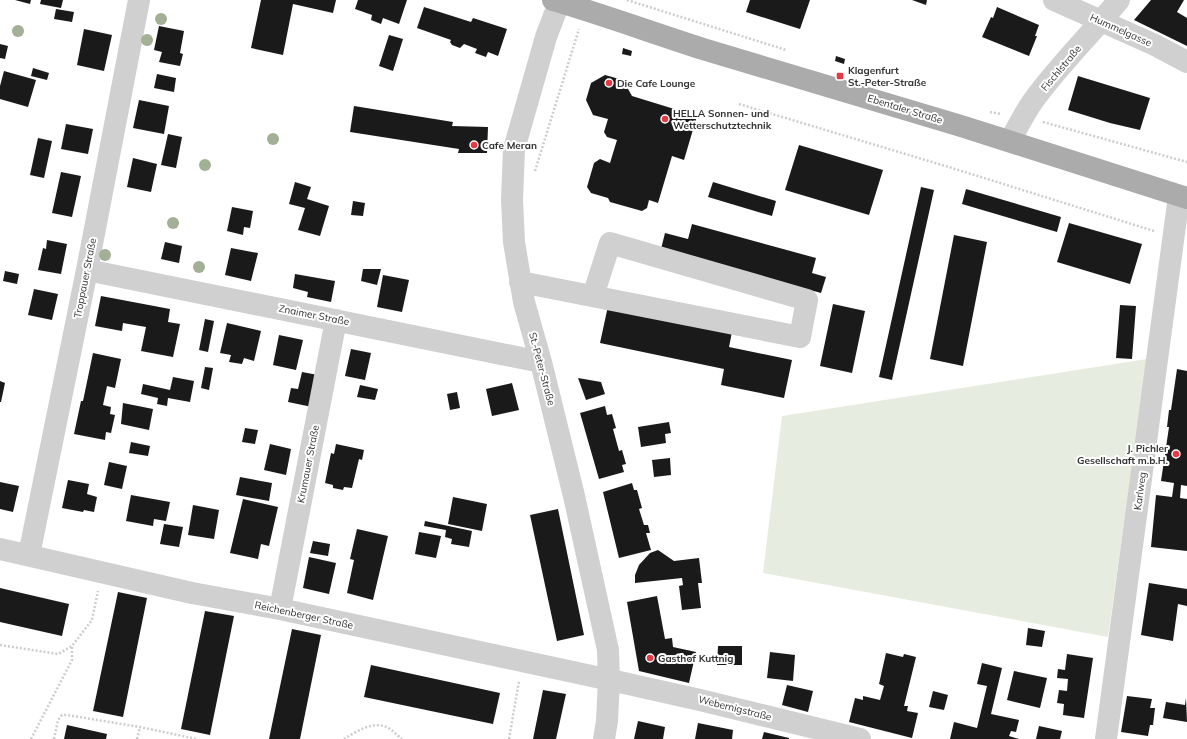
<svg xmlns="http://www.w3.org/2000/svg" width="1187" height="739" viewBox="0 0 1187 739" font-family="Mulish,sans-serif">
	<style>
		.green { fill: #e6ecdf }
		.building { fill: #1a1a1a }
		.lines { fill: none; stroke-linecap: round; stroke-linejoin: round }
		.path { stroke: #cdcdcd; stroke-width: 2.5; stroke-dasharray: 2 2; stroke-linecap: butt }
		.minor { stroke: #d0d0d0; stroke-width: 22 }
		.major { stroke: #ababab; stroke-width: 22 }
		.tree { fill: #a2b095 }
		.poi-dot { fill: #e63946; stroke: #fff; stroke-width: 1.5 }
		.labels { text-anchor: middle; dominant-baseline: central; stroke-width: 4; stroke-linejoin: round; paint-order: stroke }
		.street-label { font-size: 10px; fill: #333; stroke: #fff }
		.poi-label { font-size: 10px; font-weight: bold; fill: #333; stroke: #fff; text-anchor: start }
	</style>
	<rect width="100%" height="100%" fill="#fff"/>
	<path class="green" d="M1147,359L1108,637L763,573L782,416Z"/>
	<path class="building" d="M15,0H31L30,4Z
		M41,0H63L61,8L40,4Z
		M261,0H336L333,13L293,4L283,55L251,48Z
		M358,0H407L399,24L383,18L381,24L371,20L372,15L355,9Z
		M750,0H810L800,29L746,12Z
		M912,0H927L926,5Z
		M1151,0H1184L1177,12L1187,18V46L1134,20Z
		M424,7L471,22L473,18L507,29L498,56L488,52L486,57L475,53L477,49L464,44L460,48L452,45L450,42L451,40L417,28Z
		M997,7L1039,25L1035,36H1037L1029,56L982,37L991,17L993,18Z
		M56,9L74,12L72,22L54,19Z
		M159,26L184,31L180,53L183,54L180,66L159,62L162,52L154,50Z
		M84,29L112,35L104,71L77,65Z
		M389,35L403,39L393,71L379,66Z
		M0,44L8,46L5,59L0,58Z
		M623,48L632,51L631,56L622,54Z
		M836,56L845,59L844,64L835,61Z
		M33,68L49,73L47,80L31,76Z
		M4,71L36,80L28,107L0,99V86Z
		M157,74L176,78L174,92L154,88Z
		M605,75L623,80L632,96L697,116L684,160L672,156L658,203L649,200L647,208L642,211L610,202L608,198L591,193L587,187L594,163L600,159L610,163L617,140L607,137L604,132L608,119L593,115L586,100L591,83Z
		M1078,76L1150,98L1140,130L1110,123L1068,110Z
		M139,100L169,106L164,134L133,128Z
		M354,106L453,122L452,126L488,127L487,153H458L459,149L350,132Z
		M66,124L93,129L88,154L61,149Z
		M168,134L182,137L176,168L161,165Z
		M38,138L52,141L44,178L30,175Z
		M799,145L883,170L869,215L785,190Z
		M133,158L157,164L151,192L127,187Z
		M61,172L81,176L72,217L52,213Z
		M295,182L311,187L307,199L329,206L320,236L298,230L305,208L289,204Z
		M713,182L776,201L772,216L708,197Z
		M921,187L934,190L892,380L879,377Z
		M966,189L1061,217L1057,232L962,204Z
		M353,201L365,203L363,216L351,215Z
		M232,207L253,211L250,228L244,227L243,235L227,231Z
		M1069,223L1142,244L1130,284L1057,262Z
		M692,224L816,258L812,273L826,277L821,293L661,249L665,233L688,239Z
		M954,235L987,242L963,366L930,359Z
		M47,240L67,244L61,274L38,270L43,248L46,249Z
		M165,242L182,246L179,263L161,259Z
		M231,248L258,253L251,281L225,275Z
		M363,269H381L377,285L361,281Z
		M5,271L19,274L17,284L3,281Z
		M295,274L335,281L331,302L307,297L308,292L293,288Z
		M383,275L409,280L402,312L377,307Z
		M34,289L58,294L52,320L28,315Z
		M101,296L170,309L168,322L180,324L173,357L141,351L146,327L123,323L122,331L95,326Z
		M833,304L865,311L852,373L820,366Z
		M1120,305L1136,306L1132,359L1116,358Z
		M608,306L732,332L729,347L792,360L784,398L721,385L724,369L600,343Z
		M205,319L214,321L208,352L199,350Z
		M227,323L261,331L254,361L244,358L242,364L229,362L231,355L220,353Z
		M279,335L303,340L296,370L273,365Z
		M351,349L371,353L365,380L345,376Z
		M93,353L121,359L115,388L107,386L103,405L111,407L110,414L115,415L111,433L106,432L105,440L74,434L81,401H83Z
		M205,367L213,368L209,390L201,388Z
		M1177,369L1187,371V486L1181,485L1180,498L1187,499V551L1151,547L1156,495L1172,497L1174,483L1161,481L1169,427H1167L1169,410H1171Z
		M302,372L318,375L312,407L288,402L291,388L298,389Z
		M173,377L194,381L190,402L168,398L167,406L157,404L158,398L141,394L143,384L170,390Z
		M578,378L601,382L605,394L586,400Z
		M0,381L5,383L1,402H0Z
		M512,383L519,410L492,416L486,389Z
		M360,385L378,389L375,400L357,397Z
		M457,392L460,408L450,410L447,394Z
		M123,403L153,409L149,430L121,424Z
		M605,406L607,415L612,414L616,428L613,429L619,451L622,450L626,464L622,465L624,472L599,479L580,413Z
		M669,422L671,433L665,434L666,443L641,447L638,427Z
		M245,428L258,430L255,444L242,442Z
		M131,442L150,446L148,456L129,453Z
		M270,444L291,449L286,475L264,470Z
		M336,444L364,450L362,460L359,459L352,488L344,487L343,490L333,488V485L325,483L331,453L334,454Z
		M670,458L671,475L654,477L652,460Z
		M109,462L127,466L122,489L104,485Z
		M240,477L272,483L269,501L236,495Z
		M68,480L89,484L87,494L97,497L94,512L84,510L83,512L62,508Z
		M0,482L19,486L13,512L0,509Z
		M632,483L634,490H637L642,508L639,509L644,525H648L650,533H646L651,550L619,558L603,492Z
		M131,495L170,502L166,521L154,519L153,526L126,521Z
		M453,497L487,504L482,531L448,524Z
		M243,499L278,507L269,546L261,544L258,559L230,553Z
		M193,505L219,510L214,539L188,535Z
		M558,509L584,635L557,641L530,515Z
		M425,521L472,531L469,547L451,544L452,539L445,537L446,530L424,526Z
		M164,524L183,527L179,547L160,544Z
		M357,529L388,536L373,600L347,593L354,560L350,559Z
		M419,532L441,536L436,558L415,554Z
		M313,541L330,544L328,556L310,553Z
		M658,550L674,561L699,558L702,583H698L701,608L682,610L679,586L683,585L682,578L635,583V575L639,565L650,553Z
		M309,557L336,563L329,594L303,588Z
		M1149,583L1187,589V606L1178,604L1173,641L1141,635Z
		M0,588L69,604L62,636L0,622Z
		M118,592L147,598L123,717L93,711Z
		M657,596L665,639L672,638L673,647L696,652L689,683L639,671L627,602Z
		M205,611L234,616L210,735L181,729Z
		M1028,628L1045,631L1042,647L1026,645Z
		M292,629L321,635L300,739H269Z
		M718,646H742V665H717Z
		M770,652L795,655L793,681L767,678Z
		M886,653L903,657L904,654L916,657L904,706H908L907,711L918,713L912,738L849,722L855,698L863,700V696L880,700L884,686L879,684Z
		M1067,654L1093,658L1084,718L1063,715L1064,704L1057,703L1059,690L1067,691L1068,679L1057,678L1058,669L1065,670Z
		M982,663L1002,668L991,714L1019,720L1016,732L1011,731L1009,736L1019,739H950L954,722L977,728L987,686L977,684Z
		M371,665L500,693L493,724L364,697Z
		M1014,671L1047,678L1040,708L1007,700Z
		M787,685L813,691L808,712L782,705Z
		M543,690L566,694L556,739H533Z
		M933,691L948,695L944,710L929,707Z
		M1127,696L1152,699L1150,708H1155L1153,725H1150L1148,736L1121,732Z
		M1186,698L1187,722L1163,718L1166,702L1185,705Z
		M638,721L665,727L663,739H634Z
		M698,723L733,730L732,739H695Z
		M67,725L107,734L106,739H64Z
		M1039,726L1062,731L1060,739H1036Z
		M764,732L789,738V739H762Z"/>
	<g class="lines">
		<path class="path" d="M627,0L786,50
			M739,104L952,168L1154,231
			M990,112L1001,114
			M1043,122L1187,162
			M535,171L579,29
			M0,645L58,654L72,646L92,620L98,591
			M31,739L72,660V646
			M54,739L58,720L62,715H67L140,727L197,739
			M137,739L140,727
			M344,739C357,731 375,719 390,729C394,732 398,736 402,739
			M509,739L519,681"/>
		<path class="minor" d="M560,0L546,37L514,149L512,200L514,242L524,302L541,362L574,496L608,650L609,680L607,721L604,739
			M1054,0L1155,45L1187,62
			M1010,141C1017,128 1024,114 1033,101C1059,65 1091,34 1119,0
			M87,270L541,362
			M520,282L536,285L800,337L807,300L610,243L593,296
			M0,549L192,593L280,609L624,683L700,700L860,739
			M29,555L87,270L139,0
			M280,609L336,320
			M1106,739L1179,196"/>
		<path class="major" d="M553,0C604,15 653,33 703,49L961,126L1187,198"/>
	</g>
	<g class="tree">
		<circle cx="161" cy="19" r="6"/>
		<circle cx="18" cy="31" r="6"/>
		<circle cx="147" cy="40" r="6"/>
		<circle cx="273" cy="139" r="6"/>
		<circle cx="205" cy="165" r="6"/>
		<circle cx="173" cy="223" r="6"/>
		<circle cx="105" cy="255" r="6"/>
		<circle cx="199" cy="267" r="6"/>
	</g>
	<g class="poi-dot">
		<rect x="836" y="72" width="8" height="8" rx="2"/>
		<circle cx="609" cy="83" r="4"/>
		<circle cx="665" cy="119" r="4"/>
		<circle cx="474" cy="145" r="4"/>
		<circle cx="1176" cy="454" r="4"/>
		<circle cx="650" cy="658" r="4"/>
	</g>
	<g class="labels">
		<g class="street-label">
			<text transform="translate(1121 30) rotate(24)">Hummelgasse</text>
			<text transform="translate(1061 68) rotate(-50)">Fischlstraße</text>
			<text transform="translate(905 109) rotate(17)">Ebentaler Straße</text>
			<text transform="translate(85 278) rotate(-79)">Troppauer Straße</text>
			<text transform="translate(314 315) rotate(11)">Znaimer Straße</text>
			<text transform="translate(542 369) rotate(75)">St.-Peter-Straße</text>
			<text transform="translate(308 464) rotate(-79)">Krumauer Straße</text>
			<text transform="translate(1140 491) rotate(-82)">Karlweg</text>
			<text transform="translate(304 615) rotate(12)">Reichenberger Straße</text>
			<text transform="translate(735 708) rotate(14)">Webernigstraße</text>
		</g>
		<g class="poi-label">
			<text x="848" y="70">Klagenfurt<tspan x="848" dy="12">St.-Peter-Straße</tspan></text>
			<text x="617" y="83">Die Cafe Lounge</text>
			<text x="673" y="113">HELLA Sonnen- und<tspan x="673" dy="12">Wetterschutztechnik</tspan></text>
			<text x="482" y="145">Cafe Meran</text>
			<text x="1168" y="448" text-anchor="end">J. Pichler<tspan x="1168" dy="12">Gesellschaft m.b.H.</tspan></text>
			<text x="658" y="658">Gasthof Kuttnig</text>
		</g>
	</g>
</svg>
